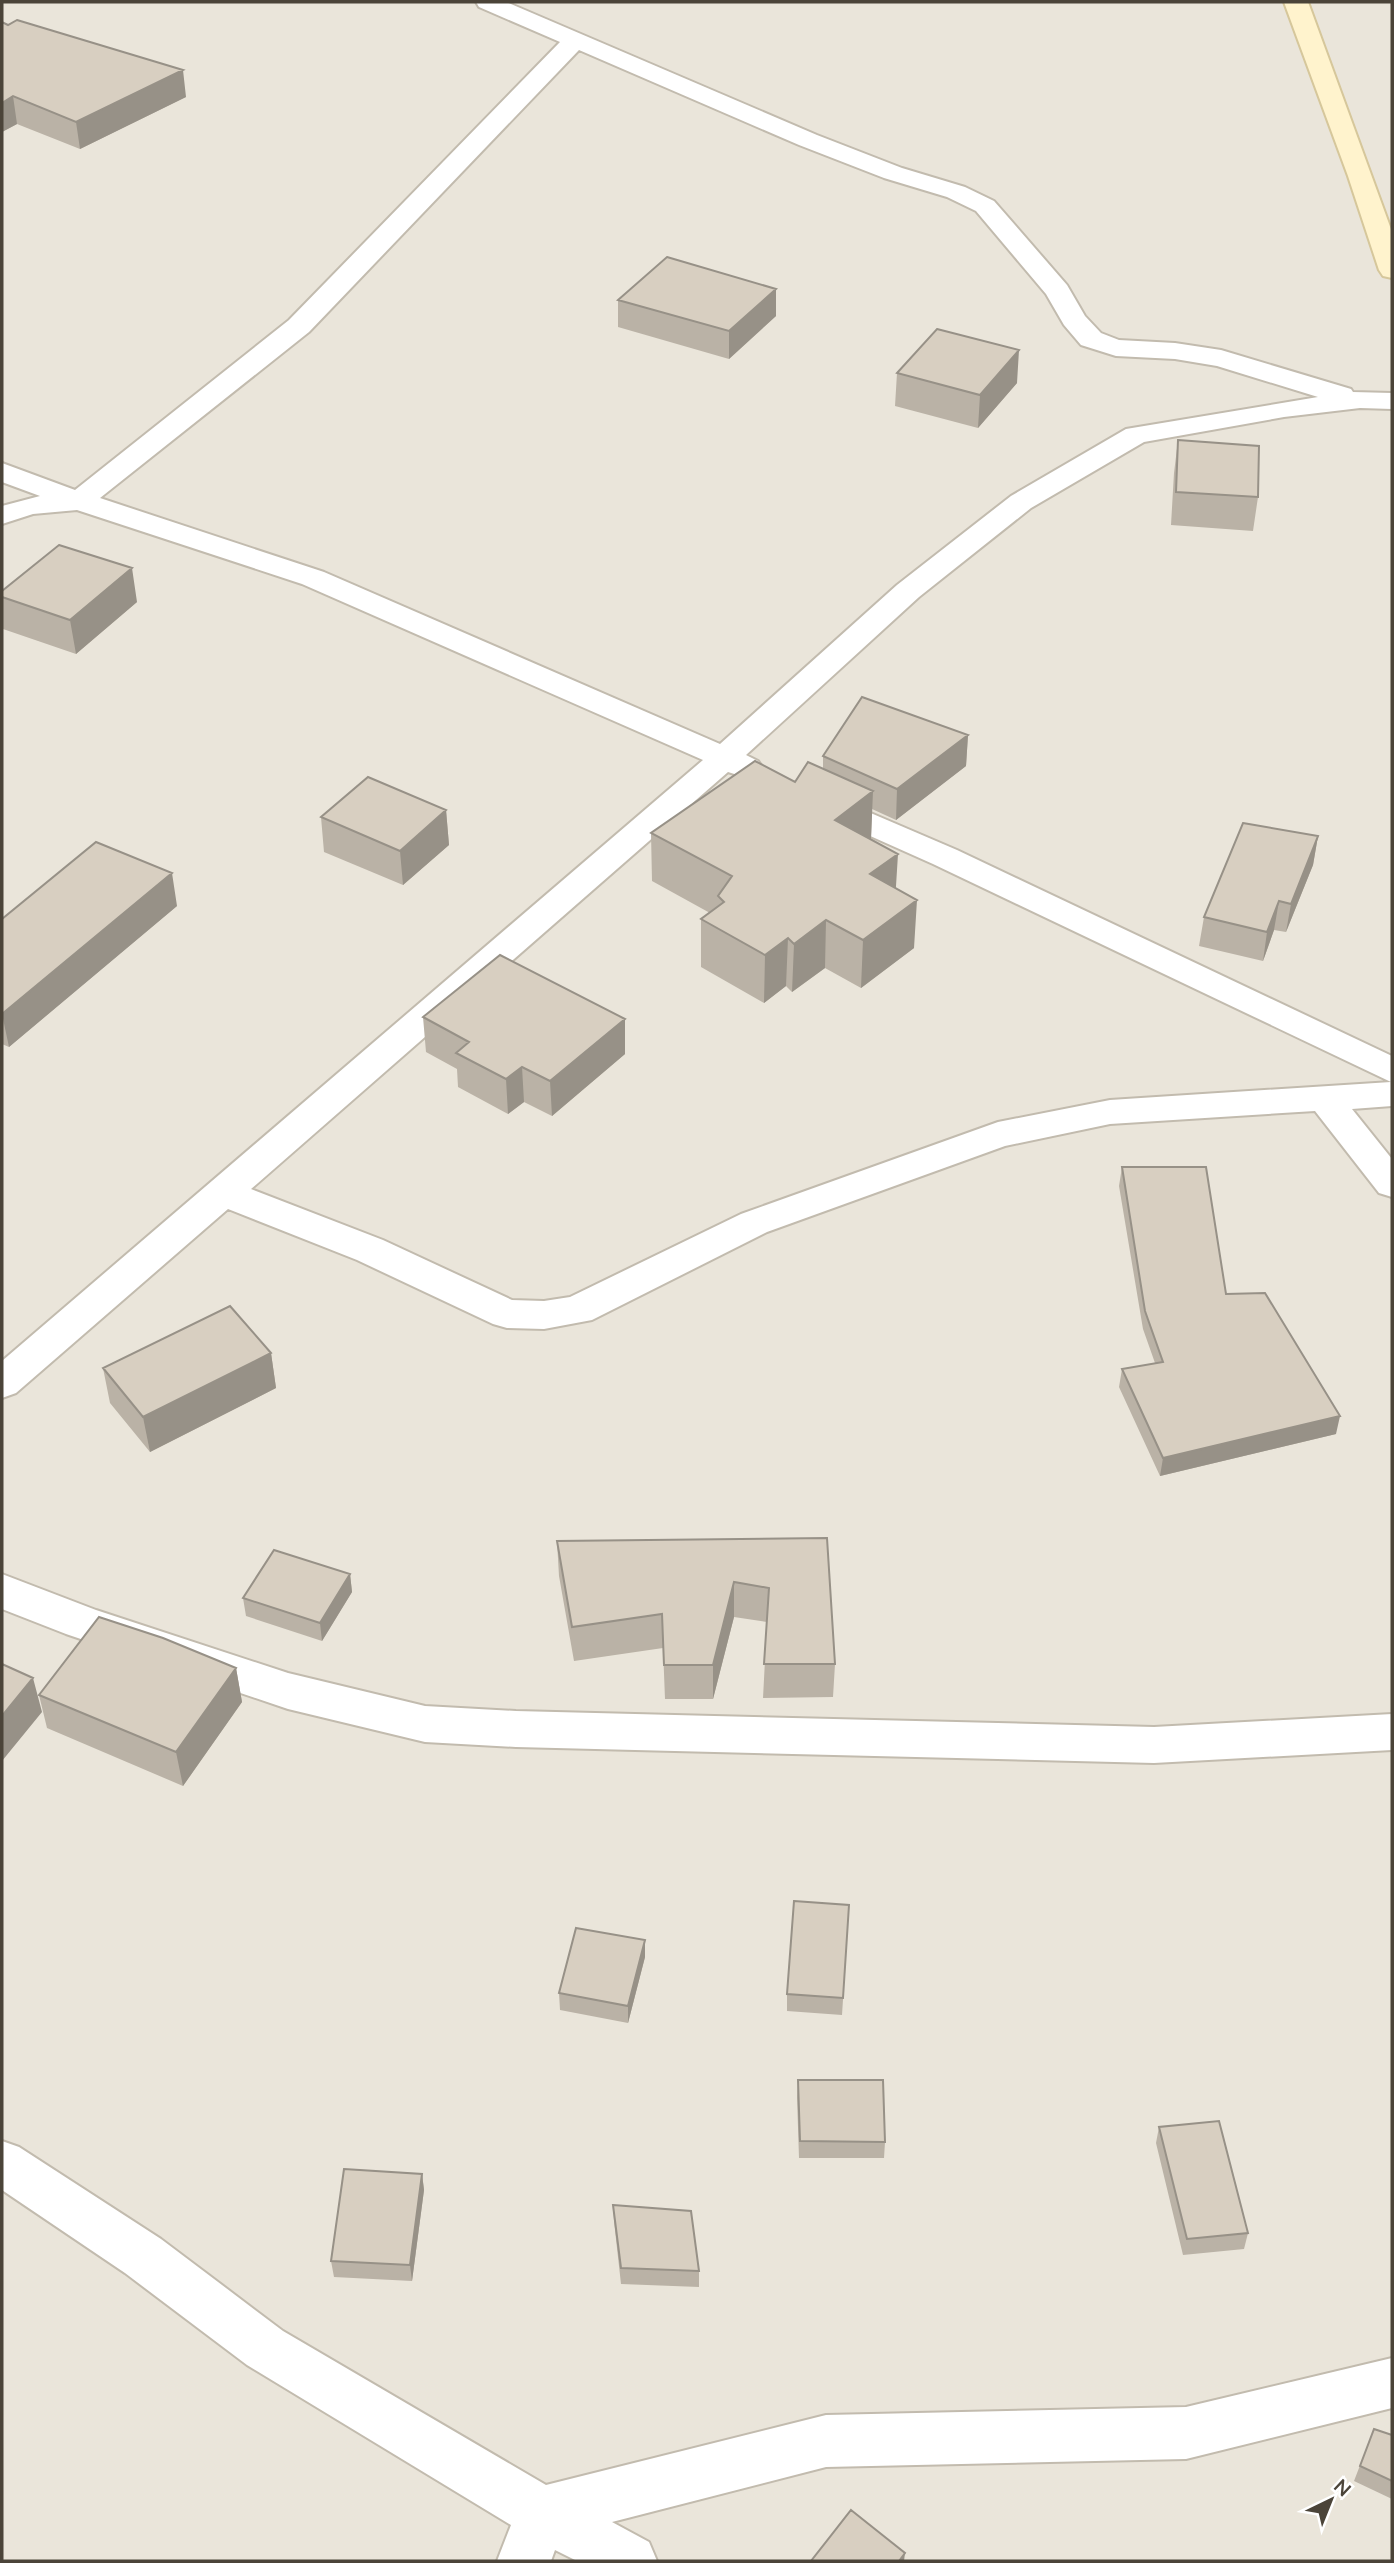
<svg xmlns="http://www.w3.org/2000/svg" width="1394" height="2563" viewBox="0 0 1394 2563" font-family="Lato,sans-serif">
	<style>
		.residential { fill: #eae5da }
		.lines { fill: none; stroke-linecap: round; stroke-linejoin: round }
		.street-casing { stroke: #c2bbae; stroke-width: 4 }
		.secondary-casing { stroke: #d6c79b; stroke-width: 4 }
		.street { fill: #fff; fill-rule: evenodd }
		.secondary { fill: #fff3cd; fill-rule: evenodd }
		.wall { fill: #bab2a6 }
		.shaded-wall { fill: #979187 }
		.building { fill: #d8cfc1; stroke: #979187; stroke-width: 2 }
	</style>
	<rect width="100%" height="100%" fill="#f6f3ec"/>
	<path class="residential" d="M2,2H1392V2561H2Z"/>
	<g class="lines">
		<defs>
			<path id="street" d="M476,2H506L817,135L902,168L965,187L994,201L1067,285L1085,316L1101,333L1119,340L1175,343L1221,350L1351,389L1353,392L1392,393V409L1360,408L1284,417L1144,442L1031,508L919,597L746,755L758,761L763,768L758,775L747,778L728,772L251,1189L383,1240L512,1300L544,1301L570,1297L741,1214L998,1122L1110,1100L1391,1082L933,864L812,810L808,803L812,796L824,793L957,850L1392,1056V1106L1352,1109L1392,1159V1197L1379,1193L1315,1111L1110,1124L1005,1146L767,1232L592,1320L544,1329L507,1328L493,1324L357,1260L228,1209L16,1393L2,1398V1361L703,760L302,584L77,510L33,514L2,524V506L40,496L2,482V463L75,490L289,320L560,42L479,7ZM579,50L799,145L884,178L947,197L976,211L1046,294L1064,325L1081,345L1116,356L1175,359L1217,366L1318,397L1126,429L1011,496L897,585L720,744L324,572L100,498L309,332Z
				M2,1574L96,1610L288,1673L425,1706L516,1711L1154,1727L1392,1714V1750L1154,1763L516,1747L425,1742L288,1709L66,1634L2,1609Z
				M2,2141L19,2147L161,2239L283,2331L546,2485L826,2415L1186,2407L1392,2358V2408L1186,2459L826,2467L612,2522L649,2542L657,2561H577L555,2550L551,2561H497L511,2525L247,2365L125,2273L2,2190Z"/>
			<path id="secondary" d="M1284,2H1308L1392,232V278L1383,276L1379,270L1348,176Z"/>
		</defs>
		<use href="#street" class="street-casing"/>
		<use href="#secondary" class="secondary-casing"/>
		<use href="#street" class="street"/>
		<use href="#secondary" class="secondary"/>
	</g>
	<path class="wall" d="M2,22L186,97L80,149L17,124L2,132Z
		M618,300L776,316L729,359L618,327Z
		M897,373L1017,383L978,428L895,406Z
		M1178,440L1258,497L1253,531L1171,525L1174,473Z
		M2,591L137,602L76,654L3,629Z
		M968,735L966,766L896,820L872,809L871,839L896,889L914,948L861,988L825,968L792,992L786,986L764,1003L701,967V919L710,913L652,881L651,833L795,782L823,769V756Z
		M446,810L449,845L403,885L324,852L321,817Z
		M1318,836L1313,865L1286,932L1274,930L1263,961L1199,946L1204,917Z
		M177,906L9,1047L2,1044V919Z
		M423,1017L625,1019V1054L552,1116L524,1102L508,1114L458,1087L457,1069L426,1052Z
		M1122,1167L1226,1294L1336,1434L1160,1476L1119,1387L1122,1369L1155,1363L1143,1329L1119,1186Z
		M271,1353L276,1388L150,1452L110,1403L103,1368Z
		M827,1538L835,1664L833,1697L763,1698L767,1622L734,1617L713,1699H665L663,1648L574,1661L559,1576L557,1541Z
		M350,1574L352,1592L322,1641L246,1616L243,1598Z
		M236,1668L242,1702L183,1786L47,1728L39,1695Z
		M849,1905L842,2015L787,2011V1994Z
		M645,1940V1957L628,2023L560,2010L559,1993Z
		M798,2080L885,2142L884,2158H799L797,2097Z
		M1159,2127L1248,2233L1244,2249L1183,2255L1156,2143Z
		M422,2174L424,2190L412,2281L334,2277L331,2261Z
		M613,2205L699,2271V2287L621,2284L614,2221Z
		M1374,2429L1392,2435V2499L1354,2481Z"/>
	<path class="shaded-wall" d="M183,70L186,97L80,149L76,122Z
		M13,96L17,124L2,132V103Z
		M776,289V316L729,359V331Z
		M1019,350L1017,383L978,428L980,395Z
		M132,568L137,602L76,654L70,620Z
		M968,735L966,766L896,820L897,789Z
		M873,791L871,839L835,820Z
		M446,810L449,845L403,885L400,851Z
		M1318,836L1313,865L1286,932L1291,904Z
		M898,854L895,902L870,874Z
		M172,873L177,906L9,1047L2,1014Z
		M917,900L914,948L861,988L863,940Z
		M1279,901L1274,930L1263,961L1267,932Z
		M826,920L825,968L792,992L794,944Z
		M788,938L786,986L764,1003L765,955Z
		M625,1019V1054L552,1116L550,1081Z
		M522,1067L524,1102L508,1114L506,1079Z
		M271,1353L276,1388L150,1452L143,1417Z
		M1340,1416L1336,1434L1160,1476L1163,1458Z
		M350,1574L352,1592L322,1641L320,1623Z
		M734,1582V1617L713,1699V1665Z
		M236,1668L242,1702L183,1786L176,1752Z
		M33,1678L42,1712L2,1761V1716Z
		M645,1940V1957L628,2023V2006Z
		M422,2174L424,2190L412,2281L410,2265Z
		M905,2553L904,2561H899Z"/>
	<path class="building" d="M17,20L183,70L76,122L13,96L2,103V22L8,25Z
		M667,257L776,289L729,331L618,300Z
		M937,329L1019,350L980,395L897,373Z
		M1178,440L1259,446L1258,497L1176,492Z
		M59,545L132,568L70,620L2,597V591Z
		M862,697L968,735L897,789L823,756Z
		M755,761L795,782L808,762L873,791L835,820L898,854L870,874L917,900L863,940L826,920L794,944L788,938L765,955L701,919L724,902L718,896L732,876L651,833Z
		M368,777L446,810L400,851L321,817Z
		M1243,823L1318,836L1291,904L1279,901L1267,932L1204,917Z
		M96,842L172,873L2,1014V919Z
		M500,955L625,1019L550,1081L522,1067L506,1079L456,1053L469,1042L423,1017Z
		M1122,1167H1206L1226,1294L1265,1293L1340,1416L1163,1458L1122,1369L1163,1362L1145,1311Z
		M230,1306L271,1353L143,1417L103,1368Z
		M827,1538L835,1664H764L769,1588L734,1582L713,1665H664L662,1614L572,1627L557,1541Z
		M274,1550L350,1574L320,1623L243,1598Z
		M99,1617L163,1638L236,1668L176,1752L39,1695Z
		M2,1664L33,1678L2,1716Z
		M794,1901L849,1905L843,1998L787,1994Z
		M576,1928L645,1940L628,2006L559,1993Z
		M798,2080H883L885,2142L800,2141Z
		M1219,2121L1248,2233L1187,2239L1159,2127Z
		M344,2169L422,2174L410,2265L331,2261Z
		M613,2205L691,2211L699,2271L621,2268Z
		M1374,2429L1392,2435V2481L1360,2466Z
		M851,2510L905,2553L899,2561H811Z"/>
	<rect width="1394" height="2563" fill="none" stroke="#4b4439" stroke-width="7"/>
	<g transform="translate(1331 2500) rotate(43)" stroke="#ffffff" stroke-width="5" paint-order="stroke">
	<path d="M0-5L12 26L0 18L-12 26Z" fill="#4b4439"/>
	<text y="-10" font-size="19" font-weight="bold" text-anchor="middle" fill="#4b4439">N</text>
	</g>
</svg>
